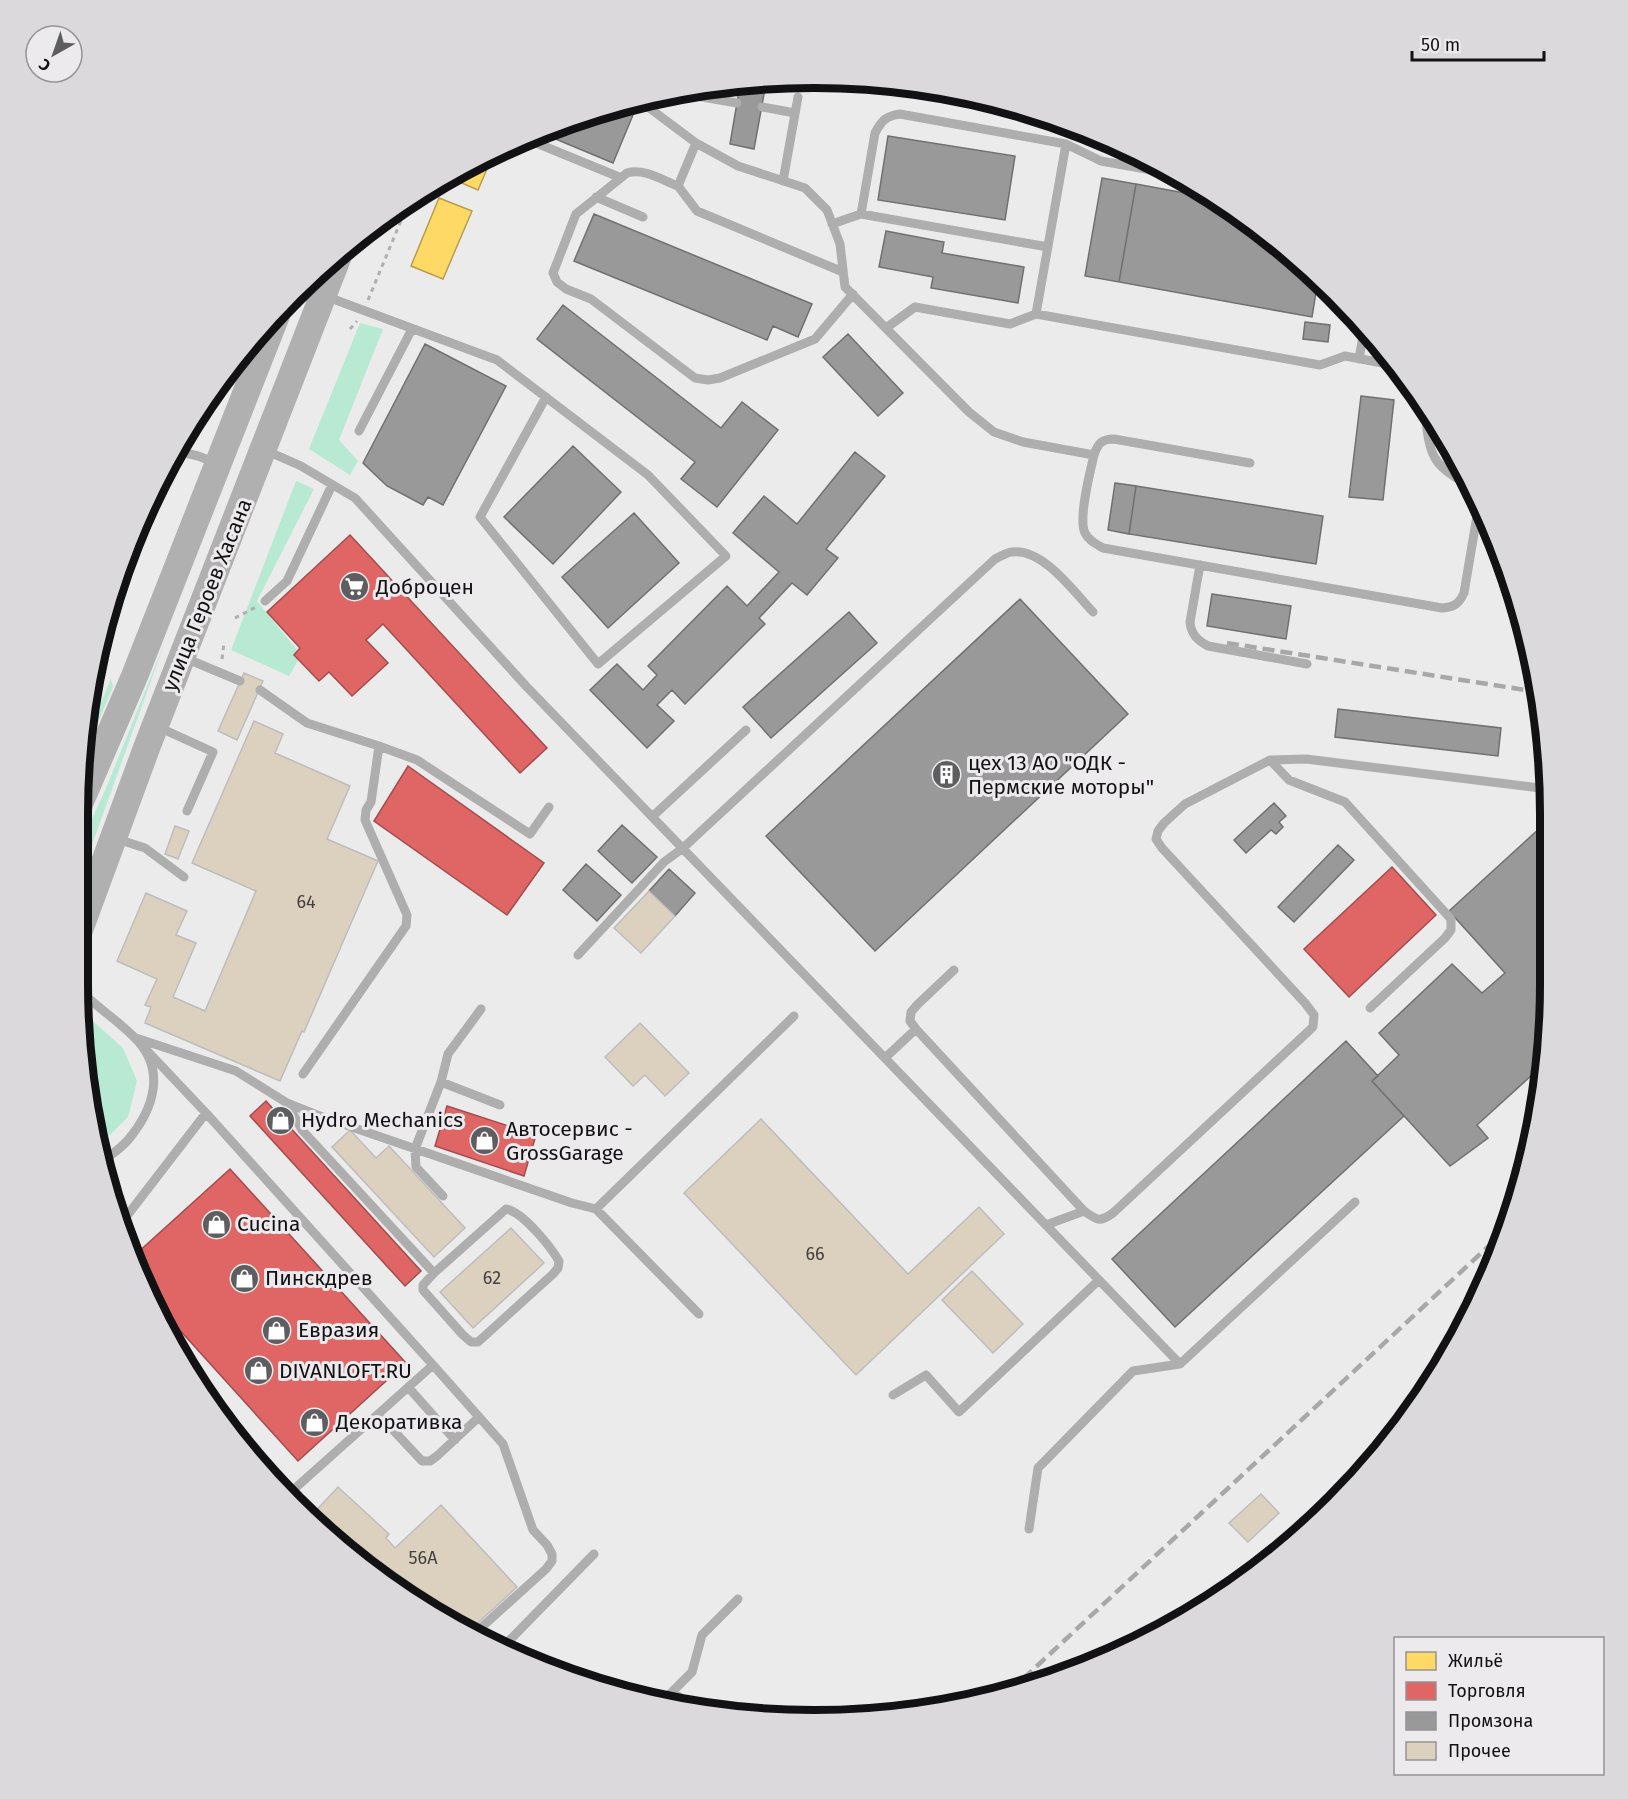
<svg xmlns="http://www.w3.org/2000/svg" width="1628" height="1799" viewBox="0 0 1628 1799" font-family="'Fira Sans',sans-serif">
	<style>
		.green { fill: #b7e9d3 }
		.homes { fill: #ffd966; stroke: #b89d4d; stroke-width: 1.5 }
		.shops { fill: #e06666; stroke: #a24c4d; stroke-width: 1.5 }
		.industry { fill: #999; stroke: #707071; stroke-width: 1.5 }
		.building { fill: #dcd0bf; stroke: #bebdbd; stroke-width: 1.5 }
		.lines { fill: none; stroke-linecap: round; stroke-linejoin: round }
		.path { stroke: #b0afb0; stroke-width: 3; stroke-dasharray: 4.5 4.5; stroke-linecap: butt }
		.lane { stroke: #afaeae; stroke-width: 9 }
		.primary { stroke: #b0b0b0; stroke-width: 27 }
		.rail { stroke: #a8a8a8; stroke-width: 4.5; stroke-dasharray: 12 6; stroke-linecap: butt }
		.labels { text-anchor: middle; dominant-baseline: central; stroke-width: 6; stroke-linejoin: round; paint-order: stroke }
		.number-label { font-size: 18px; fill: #44413e }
		.poi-label { font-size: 21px; fill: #121113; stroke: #eceaed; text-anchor: start }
		.street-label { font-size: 21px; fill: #121113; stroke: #eceaed }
		.rim { fill: none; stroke: #121113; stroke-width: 8 }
	</style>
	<rect width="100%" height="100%" fill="#ecebec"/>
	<path class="green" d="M360,323L383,329L339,440L358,461L350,475L309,449Z
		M296,481L314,489L257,601L301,655L289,676L231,650Z
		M165,642L81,875L79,880V846L104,793Z
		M93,666L107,672L85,723L92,670Z
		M111,679L113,687L80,765L82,747Z
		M86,1015L123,1048L137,1081L128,1117L103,1142L98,1144L92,1129L82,1025Z"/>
	<path class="homes" d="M493,155L478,190L450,178Z
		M439,198L472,211L443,279L411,266Z"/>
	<path class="shops" d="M350,535L547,748L520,773L383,624L366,640L388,663L352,696L329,672L319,681L294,655L300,648L267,612Z
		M408,766L544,863L507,915L374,821Z
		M1392,867L1436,915L1349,997L1304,949Z
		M266,1101L421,1271L405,1286L250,1116Z
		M447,1106L536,1135L524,1176L435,1146Z
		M230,1169L406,1363L298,1461L149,1296L135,1255Z"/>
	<path class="industry" d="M801,79L799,89L766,83L754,149L730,144L740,85Z
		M617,108L633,115L613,163L539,132Z
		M888,136L1015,156L1005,220L878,200Z
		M1102,178L1136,184L1119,282L1085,276Z
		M1136,184L1217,199L1223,202L1318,280L1312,317L1119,282Z
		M594,214L812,304L798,337L773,326L767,340L574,261Z
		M886,231L944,242L942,253L1024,267L1018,303L931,288L933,277L879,267Z
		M563,305L721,428L742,402L778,430L717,507L681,479L695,462L537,339Z
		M1305,322L1330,325L1328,342L1303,339Z
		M848,334L903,393L878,416L823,357Z
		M425,344L506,386L443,505L428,497L423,505L387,486L363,463Z
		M1361,396L1394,400L1383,500L1349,497Z
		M573,446L621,492L553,564L504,517Z
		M855,452L885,476L826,549L838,558L807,595L792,583L759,618L765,624L685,704L672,690L657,705L674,721L647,748L590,690L617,664L643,690L657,675L648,666L727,586L747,606L779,572L733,533L764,496L797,524Z
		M1115,483L1136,486L1129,534L1108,530Z
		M1136,486L1323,516L1316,564L1129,534Z
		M634,513L679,563L608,628L562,577Z
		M1212,594L1291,606L1286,639L1207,626Z
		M1020,599L1128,714L875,951L766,836Z
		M849,612L877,643L771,738L743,707Z
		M1338,709L1501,728L1498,756L1335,737Z
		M1274,803L1286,816L1279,822L1283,827L1276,834L1271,830L1246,853L1234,840Z
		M622,825L657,857L632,883L598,851Z
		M1541,827L1549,835L1544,1064L1477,1125L1488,1138L1450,1166L1372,1081L1399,1055L1379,1033L1452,964L1482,993L1505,973L1449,911Z
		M1338,845L1354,860L1294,922L1278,907Z
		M586,864L621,895L597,921L563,890Z
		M669,869L695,893L675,916L649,891Z
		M1346,1041L1378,1076L1372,1081L1404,1116L1175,1327L1112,1259Z"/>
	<path class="building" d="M244,673L263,681L237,740L218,731Z
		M254,721L283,734L275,753L350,786L327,839L378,861L304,1032L302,1031L280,1081L145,1023L151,1007L145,1005L157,979L117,961L146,893L187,911L176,935L196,943L173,997L205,1011L256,891L192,863Z
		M175,826L189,831L178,859L165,854Z
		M649,891L675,916L641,953L614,928Z
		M640,1023L689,1073L665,1096L645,1075L633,1086L605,1057Z
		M761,1119L908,1274L979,1207L1004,1234L856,1375L684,1193Z
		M350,1130L376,1158L389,1146L465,1228L434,1257L332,1147Z
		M511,1228L544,1263L473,1328L440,1292Z
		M972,1271L1023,1324L993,1353L942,1300Z
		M338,1487L389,1534L386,1538L395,1548L441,1505L517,1587L468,1632L366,1569L312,1515Z
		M1261,1494L1279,1513L1248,1542L1229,1523Z"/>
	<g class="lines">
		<path class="path" d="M368,300L410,199
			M350,329L357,321
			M235,618L256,607
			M222,659L224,643"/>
		<path class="lane" d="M674,92L737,103
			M640,101L696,143L738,166L805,188L827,210L840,244L845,287L969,412L994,432L1023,442L1094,455C1098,443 1102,439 1114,439L1250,463
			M762,107L795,113
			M524,138L619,177
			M696,143L678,186C662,180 644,168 627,173L576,214L553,273L557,282L566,289L591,299L695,378L708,380L720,378L815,339L853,294
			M1066,144L1101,161L1168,173
			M783,181L798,97
			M678,186L697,211L843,272
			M596,197L643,217
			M861,214L875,133C882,120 886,116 900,114L1066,144L1036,314
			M832,224L861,214L1048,247
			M325,296L497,360L648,475L726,556L598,664L480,517L546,397
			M886,328L915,307L1010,324L1036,314L1320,365L1345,356L1393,365
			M1359,359L1364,330
			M1424,403C1426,419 1427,445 1435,458C1442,471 1460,479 1471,489
			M359,431L412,329
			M177,451L198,456L216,463
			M267,451L301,466L355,498L526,686L1180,1364L1355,1202
			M1094,455C1090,472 1078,519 1085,533C1089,541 1096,544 1103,548L1442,608C1454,607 1459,604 1464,593L1479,504
			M1200,565L1190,622C1191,634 1197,640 1208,646L1307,664
			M265,601L287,581L332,485
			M185,658L240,681
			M260,690L307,723L379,746L371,802L366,810L365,820L407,915L406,926L399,936L303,1074
			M156,726L213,752L187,811
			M379,746L417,760L530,834L549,807
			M1270,760L1289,780L1345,802L1451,919V930L1445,938L1370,1008
			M653,816L746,730
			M117,839L145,848L184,877
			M578,955L664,862L683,848L995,559C1000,557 1007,552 1012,552C1043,548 1074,592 1093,612
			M954,970L918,1004L911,1012L910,1021L916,1029L1084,1211
			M78,989C96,1006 117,1020 134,1037C167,1069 154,1109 128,1140C121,1148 111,1155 103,1161
			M136,1038L236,1071L287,1103L302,1130L434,1273L506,1209C523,1212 550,1246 559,1261L558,1268L553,1274L478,1342H471L462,1334L423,1290V1285L434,1273
			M886,1057L916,1029
			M441,1082L500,1105
			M1534,1098L1541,1092
			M287,1103L317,1115L572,1203L596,1209L794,1016
			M443,1196L416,1167L415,1149L441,1082L448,1054L481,1009
			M596,1209L699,1314
			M123,1221L206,1113L137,1040
			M1046,1225L1084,1211C1097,1220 1099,1223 1113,1213L1313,1027L1314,1015L1305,1003L1162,848L1156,839L1158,831L1164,823L1185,804L1270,760L1306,759L1548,789
			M433,1365L503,1444L533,1530L547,1545L552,1554V1561L546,1569L473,1635
			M408,1387L455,1440
			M202,1388L292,1491L433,1365L206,1113
			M893,1395L926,1375L959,1412L1099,1280
			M378,1414L422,1461H430L437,1456L479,1417
			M1029,1529L1038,1468L1133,1371L1180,1364
			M500,1650L594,1554
			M673,1691L692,1672L702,1635L738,1599
			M662,1701L673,1691L686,1704"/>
		<path class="primary" d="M79,805L135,675L277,314
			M78,934L148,744L338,257"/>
		<path class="rail" d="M1227,643L1538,692
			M1010,1691L1507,1229"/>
	</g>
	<defs>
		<symbol id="supermarket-disc" viewBox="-11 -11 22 22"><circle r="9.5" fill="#5e5d5f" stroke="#eceaed"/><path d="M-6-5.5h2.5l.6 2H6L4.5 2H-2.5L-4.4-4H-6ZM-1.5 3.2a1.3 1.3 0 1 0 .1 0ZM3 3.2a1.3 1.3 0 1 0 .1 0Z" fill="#fff"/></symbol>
		<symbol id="building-disc" viewBox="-11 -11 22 22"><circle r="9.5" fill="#5e5d5f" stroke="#eceaed"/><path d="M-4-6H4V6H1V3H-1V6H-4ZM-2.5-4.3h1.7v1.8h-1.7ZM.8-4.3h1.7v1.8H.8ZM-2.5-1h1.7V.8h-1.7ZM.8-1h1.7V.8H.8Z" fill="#fff"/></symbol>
		<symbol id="shop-disc" viewBox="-11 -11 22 22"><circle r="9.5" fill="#5e5d5f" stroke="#eceaed"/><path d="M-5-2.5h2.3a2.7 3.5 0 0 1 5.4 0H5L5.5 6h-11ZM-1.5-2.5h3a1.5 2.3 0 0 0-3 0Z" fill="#fff"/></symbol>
	</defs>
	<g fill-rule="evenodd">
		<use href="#supermarket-disc" x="338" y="570" width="33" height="33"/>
		<use href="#building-disc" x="930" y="758" width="33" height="33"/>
		<use href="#shop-disc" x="264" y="1104" width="33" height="33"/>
		<use href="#shop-disc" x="468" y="1124" width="33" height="33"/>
		<use href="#shop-disc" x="200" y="1208" width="33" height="33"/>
		<use href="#shop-disc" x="228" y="1262" width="33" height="33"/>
		<use href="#shop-disc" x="260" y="1314" width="33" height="33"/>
		<use href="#shop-disc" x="242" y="1354" width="33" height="33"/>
		<use href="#shop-disc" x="298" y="1406" width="33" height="33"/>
	</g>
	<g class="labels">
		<g class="number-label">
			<text x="306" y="902">64</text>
			<text x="815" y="1254">66</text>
			<text x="492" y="1278">62</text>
			<text x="423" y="1558">56А</text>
		</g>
		<g class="poi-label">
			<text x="376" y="587">Доброцен</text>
			<text x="968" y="763">цех 13 АО "ОДК -<tspan x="968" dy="24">Пермские моторы"</tspan></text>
			<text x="301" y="1120">Hydro Mechanics</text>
			<text x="506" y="1129">Автосервис -<tspan x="506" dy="24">GrossGarage</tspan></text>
			<text x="237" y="1224">Cucina</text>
			<text x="265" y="1278">Пинскдрев</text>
			<text x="298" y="1330">Евразия</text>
			<text x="279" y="1371">DIVANLOFT.RU</text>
			<text x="336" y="1422">Декоративка</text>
		</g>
		<g class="street-label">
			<text transform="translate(207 595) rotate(-68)">улица Героев Хасана</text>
		</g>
	</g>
	<path d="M0 0H1628V1799H0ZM814 88H814A726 726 0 0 1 1540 814V984A726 726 0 0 1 814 1710H814A726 726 0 0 1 88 984V814A726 726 0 0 1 814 88Z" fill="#dbd9dc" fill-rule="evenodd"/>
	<path class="rim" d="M814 88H814A726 726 0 0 1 1540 814V984A726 726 0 0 1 814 1710H814A726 726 0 0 1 88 984V814A726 726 0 0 1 814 88Z"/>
	<rect x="1394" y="1637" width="210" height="138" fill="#eceaed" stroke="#959396" stroke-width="1.5"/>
	<rect x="1406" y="1652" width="30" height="18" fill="#ffd966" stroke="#959396" stroke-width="1.5"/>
	<text x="1448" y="1667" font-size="18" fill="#121113">Жильё</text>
	<rect x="1406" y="1682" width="30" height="18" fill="#e06666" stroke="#959396" stroke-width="1.5"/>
	<text x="1448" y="1697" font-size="18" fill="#121113">Торговля</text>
	<rect x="1406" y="1712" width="30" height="18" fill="#999999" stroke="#959396" stroke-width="1.5"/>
	<text x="1448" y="1727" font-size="18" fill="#121113">Промзона</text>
	<rect x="1406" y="1742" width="30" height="18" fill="#dcd0bf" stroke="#959396" stroke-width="1.5"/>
	<text x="1448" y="1757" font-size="18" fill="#121113">Прочее</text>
	<g transform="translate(54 54) rotate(220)"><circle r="28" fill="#eceaed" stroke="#959396" stroke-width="1.5"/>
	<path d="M0-4.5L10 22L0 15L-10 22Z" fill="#5e5d5f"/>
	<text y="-9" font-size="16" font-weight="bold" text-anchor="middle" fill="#121113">С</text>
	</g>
	<path d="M1412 51v9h132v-9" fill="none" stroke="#121113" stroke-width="3"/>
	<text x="1421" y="51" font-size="18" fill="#121113" stroke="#eceaed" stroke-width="4.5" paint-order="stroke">50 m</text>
</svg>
